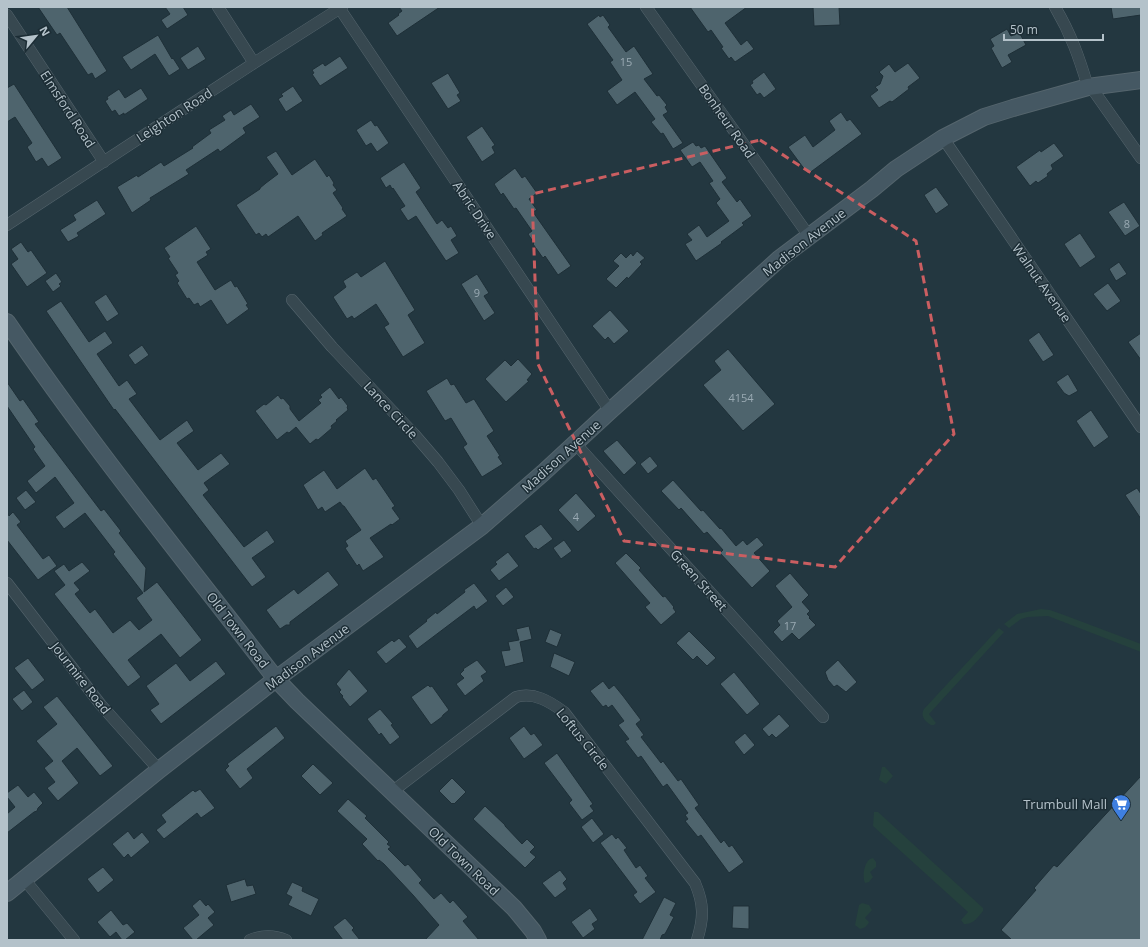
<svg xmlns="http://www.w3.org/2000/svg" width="1148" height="947" viewBox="0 0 1148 947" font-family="'Open Sans',sans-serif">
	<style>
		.green { fill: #25413d }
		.building { fill: #4e646d; stroke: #1e2f37 }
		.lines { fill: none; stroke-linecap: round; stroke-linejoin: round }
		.street-casing { stroke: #55656d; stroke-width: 12 }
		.secondary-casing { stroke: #55656d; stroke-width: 18 }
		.street { stroke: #374850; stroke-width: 11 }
		.secondary { stroke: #455863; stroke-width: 16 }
		.marked { fill: none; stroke: #ca5e61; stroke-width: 3; stroke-dasharray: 8 5; stroke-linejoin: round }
		.labels { text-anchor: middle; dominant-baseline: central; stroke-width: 3; stroke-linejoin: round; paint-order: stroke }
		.number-label { font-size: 11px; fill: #9aaab3 }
		.street-label { font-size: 13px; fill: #b4c2ca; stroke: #1c2d35 }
		.poi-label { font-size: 13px; fill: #b4c2ca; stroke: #1c2d35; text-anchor: end }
	</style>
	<rect width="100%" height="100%" fill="#233740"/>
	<path class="green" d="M1041,609L1050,610L1064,615L1141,644V652L1048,616L1028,617L1021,619L1009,628L1004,624L1017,614Z
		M999,628L1004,632L929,714L936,723L934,725H931C925,721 920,716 924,709Z
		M882,767H885L893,776L886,784L879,780Z
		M874,812H878L983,908V911C978,917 973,925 964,924L961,920L968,912L873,826Z
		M873,858L876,862V867L870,872L873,877L869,882L865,883C862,877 864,863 870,859Z
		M862,903L869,905L872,910L865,918L869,922C867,926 865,928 860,929L855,925L859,905Z"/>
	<path class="building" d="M38,7H67L107,71L95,79L92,73L88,75L60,33L57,35Z
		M165,7H183L188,15L167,29L161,20L170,14Z
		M399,7H440L397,36L388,23L399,15L398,14L402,11Z
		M690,7H747L725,23L741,45L747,40L754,49L735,62L731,57L729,59L721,48L723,47L711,30L708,32Z
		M813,7H839L840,25L814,26Z
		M1111,7H1141V15L1113,19Z
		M599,15L600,17L603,15L610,25L608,27L626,52L634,46L653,74L644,79L657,96L659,95L667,105L665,107L668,112L663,115L683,143L673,149L663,133L661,134L651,122L655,119L635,92L617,105L607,91L622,80L610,62L613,60L587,24Z
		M1007,29L1011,36L1019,32L1026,45L1008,55L1012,62L1002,68L991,48L994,46L990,39Z
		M158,35L172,59L173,58L180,69L169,76L155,54L131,70L122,57Z
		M198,46L206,59L188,70L180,58Z
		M340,56L348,68L320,86L312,74L314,73L312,70L323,63L325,66Z
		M908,63L920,78L908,87L909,89L892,102L890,101L879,108L870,96L878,90L875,87L880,84L883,76L879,72L889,64L895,72Z
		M764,72L776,89L764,98L760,93L757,95L750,85L753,83L752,81Z
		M448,73L460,93L457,95L461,101L448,109L431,83Z
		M14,84L62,158L48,167L42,158L36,162L27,147L32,143L15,117L7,122V88Z
		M293,86L303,101L286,112L278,99L283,96L281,94Z
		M141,88L148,99L124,115V113L119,116L115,110L112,112L105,101L108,99L107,97L119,89L125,98Z
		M251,104L260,117L243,128L246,133L220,152L218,149L186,170L189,174L150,198L151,200L132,213L117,187L137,175L138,177L161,162L164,166L193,148L192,147L211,133L209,130L225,120L222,116L231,110L234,115Z
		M841,112L847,121L850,119L862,134L808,174L788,147L805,135L813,147L835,130L829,121Z
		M371,120L375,126L377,125L389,143L377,152L371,143L366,146L356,130Z
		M482,126L495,145L492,147L495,153L482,162L466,137Z
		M693,142L696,146L699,145L701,148L705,146L727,178L722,182L737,202L740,199L752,216L742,223L744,225L721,242L722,243L696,261L685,244L692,240L687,234L699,225L707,237L729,221L716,203L720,199L709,183L713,181L700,162L692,167L680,150Z
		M1054,143L1064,156L1051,165L1053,169L1047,174L1048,176L1038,183L1036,181L1030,186L1016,167L1040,150L1041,152Z
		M276,151L292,175L315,159L327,177L329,175L334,183L333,185L337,190L333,193L343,208L342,209L347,216L322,233L323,235L315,241L298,216L268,237L266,234L262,237L259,233L256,235L236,205L260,189V188L266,183L278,174L266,157Z
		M404,162L421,188L416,192L437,224L442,220L448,228L451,226L457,236L451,240L459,253L446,261L416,216L408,221L400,209L405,206L393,188L392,189L390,185L386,188L380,178Z
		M515,168L522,178L525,176L537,193L529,199L537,210L533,212L571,266L558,275L545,256L543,258L533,244L534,243L528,234L532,231L516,208L514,209L503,193L501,195L494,184Z
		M936,187L949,205L936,214L924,195Z
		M97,200L106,214L77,233L79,236L68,242L60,230L76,220L73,215Z
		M1124,202L1140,226L1125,236L1108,212Z
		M196,226L211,249L206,252L208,255L197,262L215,290L231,280L235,287L237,286L248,304L246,305L249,309L227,325L211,300L200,307L198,303L194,305L189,298L187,299L177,283L179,281L175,275L178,273L168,258L170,257L164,248Z
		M1080,233L1096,257L1080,268L1064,244Z
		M21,242L28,252L31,250L47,273L27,287L11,264L18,259L11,249Z
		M637,251L645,258L640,262L642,264L628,279L627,277L616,288L606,279L619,266L613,261L621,253L626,258L631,253L633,256Z
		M385,261L415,310L408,315L425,343L403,357L384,327L389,324L376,304L354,319L352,316L347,319L333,297L346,287L343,281L357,272L361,277Z
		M1119,262L1127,274L1116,281L1109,269Z
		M56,273L62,282L59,284L61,286L53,292L45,281Z
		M477,274L489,293L484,296L495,313L484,321L461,284Z
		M1108,283L1121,301L1107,311L1093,294Z
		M106,294L119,314L107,322L94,302Z
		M61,301L89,342L105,331L113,343L97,354L119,386L127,380L137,394L129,399L160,440L187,420L194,431L177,443L198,470L221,453L230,464L204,483L209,490L203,495L244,547L267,530L275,542L252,558L266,577L252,587L115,409L114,410L46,311Z
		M610,310L629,331L614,344L608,337L605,340L592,326Z
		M1039,332L1054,355L1043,362L1028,340Z
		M1141,333V360L1128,342Z
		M142,345L149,355L135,365L128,355Z
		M728,349L775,404L743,431L703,385L721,370L714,361Z
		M518,359L532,374L527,380L529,381L506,402L485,379L505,360L511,366Z
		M1068,374L1078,391L1069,396L1064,393L1056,382Z
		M447,378L451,385L454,384L466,403L474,399L494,431L487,436L500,456L498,457L503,464L482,477L463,447L467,444L451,418L445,421L426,391Z
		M7,382L20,401L23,399L39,422L35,424L101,511L104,509L121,531L119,533L146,568L144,592L157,582L202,640L180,658L161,634L128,660L141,677L128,687L54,594L65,585L54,571L64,564L69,571L82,562L90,571L74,583L80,590L75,594L90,613L95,609L113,633L130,620L139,630L152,620L136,598L143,593L113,554L115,552L85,513L64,529L55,517L74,503L55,477L36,493L27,481L45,466L33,449L35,447L7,406Z
		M330,387L339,399L341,397L348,406L347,407L348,410L336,420L337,421L331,426L332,428L318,440L316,439L310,444L296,427L289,433L287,432L277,440L255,411L264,404L266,405L278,395L281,399L283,398L290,406V409L299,421L321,403L318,400L322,397L320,395Z
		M1091,410L1109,437L1094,448L1076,421Z
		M617,440L637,463L624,475L603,451Z
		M650,456L658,466L648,474L640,464Z
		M365,468L373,480L376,478L395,506L392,508L400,519L392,525L391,524L370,538L384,557L363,571L359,564L357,566L345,548L348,546L345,541L361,530L344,506H343L340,502L325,512L322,507L318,510L303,485L324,470L337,489Z
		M673,480L701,511L703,510L720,529L721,528L736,546L743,540L747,545L757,537L764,545L754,553L770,571L752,588L720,553L723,550L707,532L704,534L681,508L679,510L661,491Z
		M1137,488L1141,494V519L1125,495Z
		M26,490L36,502L25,510L16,498Z
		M576,493L596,516L578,532L558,510Z
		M7,512L9,516L13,512L21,522L17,525L43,559L49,555L57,566L38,580L7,540Z
		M541,524L553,539L538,550L536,548L534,549L524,536Z
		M564,540L572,551L561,559L553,548Z
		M508,552L519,566L499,581L490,570L497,564L495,562Z
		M626,553L641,568L639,570L663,597L665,596L674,607L673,608L676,612L661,625L645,607L650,603L615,563Z
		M328,571L339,585L290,622V625H286L280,629L266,610L294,589L298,594Z
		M790,573L809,595L802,602L810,611L807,614L810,617L809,618L816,625L799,640L792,633L782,642L773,632L780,625L777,621L792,607L775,586Z
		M474,583L488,601L476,610L474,606L417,649L408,636L427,621L426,620L436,612L437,614L465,592L464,590Z
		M506,587L514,597L503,606L495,596Z
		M529,626L532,639L520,642L524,662L505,667L501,651L510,650L508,642L519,640L516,629Z
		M550,629L562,634L557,647L545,642Z
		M689,631L716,658L707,666L697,656L693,660L676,643Z
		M399,638L407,647L386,664L376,652L392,640L394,642Z
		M554,653L575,662L569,676L550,667Z
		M28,658L45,680L32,690L14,668Z
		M477,660L487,672L481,676L484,681L465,696L456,684L464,678L460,674L464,670L463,669Z
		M838,660L857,682L846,692L837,685L834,687L828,680L825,672Z
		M216,661L226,674L161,724L150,710L159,704L146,686L176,663L190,681Z
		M349,669L368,691L350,707L342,697L343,696L339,692L341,690L336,684Z
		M734,672L760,704L747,715L720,684Z
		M603,681L609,689L614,685L623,696L641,720L636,724L644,735L641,737L661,763L663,761L678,781L681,779L699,805L695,808L721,843L724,840L729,847L732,845L744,862L729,873L701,835L698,837L685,821L688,819L685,815L688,813L667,784L663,787L641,756L638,758L625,741L629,739L618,725L624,721L612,705L608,708L606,705L603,707L590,691Z
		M428,685L430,687L432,686L449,710L443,715L442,717L431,725L411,697Z
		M24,690L33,702L22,711L12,699Z
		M57,696L113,766L100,776L77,748L62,761L79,783L58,801L47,788L55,782L44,768L53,761L36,741L57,724L43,707Z
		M380,709L393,724L391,725L400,737L390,745L381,733L379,735L367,719Z
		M779,714L790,726L776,738L772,734L769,737L762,729Z
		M276,726L285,738L247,769L253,778L240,789L225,770L229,766L227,764Z
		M524,726L531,735L534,733L543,745L524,759L509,738Z
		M745,733L755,745L744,755L734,742Z
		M557,753L593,804L590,806L594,811L582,820L569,803L572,800L544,763Z
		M313,764L333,783L320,795L301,776Z
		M1141,776V940H1012L1001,930L1036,890L1034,888L1054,865L1057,867Z
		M452,778L466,792L454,804L453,803L452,804L439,791Z
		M18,785L28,797L34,792L43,803L38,808L37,811L34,812L7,833V814L15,807L7,797V793Z
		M200,789L215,808L201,818L197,813L164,839L156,830L166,822L161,815L193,790L195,792Z
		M348,799L367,816L365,818L389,842L387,844L391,847L388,849L405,866L408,864L422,880L419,883L434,899L441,893L450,903L453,900L468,917L463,921L479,940H425L439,925L413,895L384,864L379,860L378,861L362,844L367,839L337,811Z
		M485,806L505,825V826L522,844L527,839L535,847L530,852L536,857L525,868L473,819Z
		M592,818L604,834L593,843L581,827Z
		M128,831L134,839L142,832L150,842L131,858L128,854L124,858L112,844Z
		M612,834L616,839L618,837L627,848L624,850L636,868L640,865L648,876L645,878L656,892L640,904L633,895L637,892L600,843Z
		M103,867L114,880L98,893L87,879Z
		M560,870L567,879L563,883L567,889L555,898L542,883Z
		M245,879L247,886L253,885L256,894L231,902L226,885Z
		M292,882L303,887L302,891L319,899L311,916L288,905L292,897L286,894Z
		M664,897L676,903L670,915L674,917L665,934L662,935L660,940H642Z
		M200,899L206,906L208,904L215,912L208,918L214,925L196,940H193L183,928L199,915L192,906Z
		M733,906H749V929L732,928Z
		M590,908L598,920L592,924L595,929L583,938L571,922Z
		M111,910L123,925L127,923L135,932L125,940H122L116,932L110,937L97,922Z
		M345,918L354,928L352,930L360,940H343L333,927Z"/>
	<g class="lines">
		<defs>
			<path id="street" d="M218,7L254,63
				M646,7L809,236
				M1055,7C1071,34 1079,57 1088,87
				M340,9L610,411
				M7,15L104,162
				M1091,87L1141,158
				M943,138L1141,427
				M7,225L254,63L342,7
				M292,300L332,347L414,434L438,462L459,490L482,526
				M575,443L823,717
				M7,583L101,705L159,770
				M393,791L516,697C534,692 549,701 564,712L695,883C704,904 704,918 697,940
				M24,879L74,940
				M250,940C263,935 273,935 286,940"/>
			<path id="secondary" d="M7,322C91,445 185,561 276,679L297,701L514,908L533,931L538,940
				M7,893L159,770L276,679L482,526L543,473L610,411L748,287L779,259L872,189L896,169L943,138L984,117L1013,108L1088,87L1141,80"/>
		</defs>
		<use href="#street" class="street-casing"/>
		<use href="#secondary" class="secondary-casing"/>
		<use href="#street" class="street"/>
		<use href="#secondary" class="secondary"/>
	</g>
	<path class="marked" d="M760,140L916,241L954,434L835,567L624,541L538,364L532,194Z"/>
	<defs>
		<symbol id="supermarket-pin" viewBox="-11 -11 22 30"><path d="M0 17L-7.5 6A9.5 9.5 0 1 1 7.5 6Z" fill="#3f7fe0" stroke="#1c2d35"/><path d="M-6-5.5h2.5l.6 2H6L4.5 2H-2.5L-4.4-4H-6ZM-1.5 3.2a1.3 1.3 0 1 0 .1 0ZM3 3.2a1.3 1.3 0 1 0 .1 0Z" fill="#fff"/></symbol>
	</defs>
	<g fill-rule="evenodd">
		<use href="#supermarket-pin" x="1110" y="793" width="22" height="30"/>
	</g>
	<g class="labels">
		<g class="number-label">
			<text x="626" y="61">15</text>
			<text x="1127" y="223">8</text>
			<text x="477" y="292">9</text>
			<text x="741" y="397">4154</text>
			<text x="576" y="516">4</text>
			<text x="790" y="625">17</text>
		</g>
		<g class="street-label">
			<text transform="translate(68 109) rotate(57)">Elmsford Road</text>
			<text transform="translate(174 115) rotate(-33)">Leighton Road</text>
			<text transform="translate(727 121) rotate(55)">Bonheur Road</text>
			<text transform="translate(475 210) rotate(56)">Abric Drive</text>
			<text transform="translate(804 242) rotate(-38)">Madison Avenue</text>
			<text transform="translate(1042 283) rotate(55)">Walnut Avenue</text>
			<text transform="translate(391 410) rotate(47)">Lance Circle</text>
			<text transform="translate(561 456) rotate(-42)">Madison Avenue</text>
			<text transform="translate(699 580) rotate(48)">Green Street</text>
			<text transform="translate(238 630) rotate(52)">Old Town Road</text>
			<text transform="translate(307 657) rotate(-37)">Madison Avenue</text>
			<text transform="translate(81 678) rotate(52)">Jourmire Road</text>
			<text transform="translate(583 739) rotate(51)">Loftus Circle</text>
			<text transform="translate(464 861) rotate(44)">Old Town Road</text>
		</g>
		<g class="poi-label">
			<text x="1107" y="804">Trumbull Mall</text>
		</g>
	</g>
	<rect width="1148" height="947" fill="none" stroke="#b4c2ca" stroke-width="16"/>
	<g transform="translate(36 36) rotate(61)" stroke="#1c2d35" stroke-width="3" paint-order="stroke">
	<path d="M0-3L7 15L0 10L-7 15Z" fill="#b4c2ca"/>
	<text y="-6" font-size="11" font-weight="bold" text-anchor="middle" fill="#b4c2ca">N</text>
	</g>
	<path d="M1004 34v6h99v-6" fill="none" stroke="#b4c2ca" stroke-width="2"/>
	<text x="1010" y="34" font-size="12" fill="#b4c2ca" stroke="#1c2d35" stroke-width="3" paint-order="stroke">50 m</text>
</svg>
